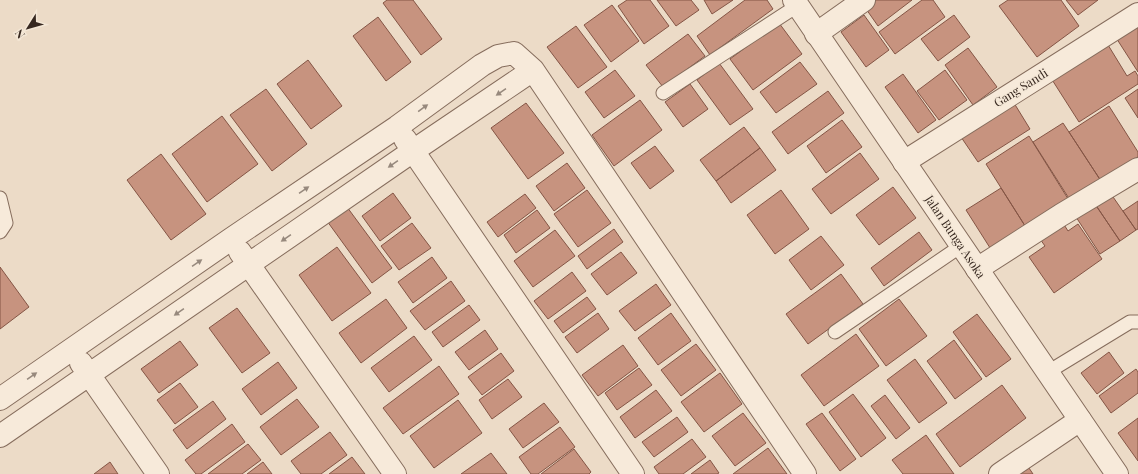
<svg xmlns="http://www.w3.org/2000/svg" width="1138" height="474" font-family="'Playfair Display',serif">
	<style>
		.building { fill: #c7937f; stroke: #845545 }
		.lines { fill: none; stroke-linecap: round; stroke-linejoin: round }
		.service-casing { stroke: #866d5d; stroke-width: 15 }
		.minor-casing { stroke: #866d5d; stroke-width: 24 }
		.tertiary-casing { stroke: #866d5d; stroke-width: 24 }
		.service { stroke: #f7eada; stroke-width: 13 }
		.minor { stroke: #f7eada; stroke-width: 22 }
		.tertiary { stroke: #f7eada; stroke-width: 22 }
		.oneway { fill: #97897d }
		.labels { text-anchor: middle; stroke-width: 3; stroke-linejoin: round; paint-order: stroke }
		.street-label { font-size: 12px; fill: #372820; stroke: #f4e7d6 }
	</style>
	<rect width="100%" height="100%" fill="#ecdbc7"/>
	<!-- building -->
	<path class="building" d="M387,0H413L442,39L421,55L383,3Z
		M627,0H650L669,26L644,44L618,6Z
		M657,0H691L699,10L676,26Z
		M704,0H733L712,14Z
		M745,0H767L773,9L710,55L697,36Z
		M872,0H912L878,26L864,6Z
		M922,0H933L945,17L895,54L879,32Z
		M1008,0H1061L1079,26L1037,57L999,6Z
		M1066,0H1098L1078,15Z
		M612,5L639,41L611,62L584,25Z
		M864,15L889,50L866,67L841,32Z
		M954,15L970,37L938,61L921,39Z
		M378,17L411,62L386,81L353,36Z
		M779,23L802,54L753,90L730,59Z
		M576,26L607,67L578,88L547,47Z
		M1138,26V72L1113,33Z
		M688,34L705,56L663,87L646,65Z
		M1105,40L1127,76L1135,71L1138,76V84L1079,122L1049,75Z
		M968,48L997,87L973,105L945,65Z
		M308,60L342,106L311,129L277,84Z
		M800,62L817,84L776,113L760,92Z
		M719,63L753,109L730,125L697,80Z
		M615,70L635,96L604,118L585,92Z
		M945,70L967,100L939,120L917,91Z
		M903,74L936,120L918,133L885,87Z
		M690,84L708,109L683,127L665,102Z
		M266,89L307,144L272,171L230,115Z
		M1138,89V118L1125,98Z
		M828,91L844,113L788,154L772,132Z
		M640,100L662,130L614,166L592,135Z
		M526,103L564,153L528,179L491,128Z
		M1014,103L1030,129L978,162L961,137Z
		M1109,106L1138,152V157L1101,181L1069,132Z
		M222,116L258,164L207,202L172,154Z
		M842,120L862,147L826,173L807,146Z
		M1063,123L1101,181L1070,200L1033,142Z
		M744,127L760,148L716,181L700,160Z
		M1029,136L1070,202L1027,229L986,164Z
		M655,146L674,171L650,189L631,163Z
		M760,148L776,170L731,203L716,181Z
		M860,153L879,179L831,214L812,189Z
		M161,154L206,214L171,240L127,180Z
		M567,163L585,188L554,211L536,186Z
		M893,187L916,218L879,245L856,215Z
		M1001,188L1027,229L992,251L966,210Z
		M587,190L611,223L578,247L554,214Z
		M781,190L809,229L775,254L747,215Z
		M393,193L411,218L380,241L362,216Z
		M525,194L536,208L498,237L487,222Z
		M1111,194L1136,230L1120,241L1095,204Z
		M1138,201V229L1136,230L1123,211Z
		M1095,204L1120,241L1100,254L1076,217Z
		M347,207L392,268L372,283L327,221Z
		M537,210L550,228L516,253L504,235Z
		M412,223L431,248L399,270L381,246Z
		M1063,223L1068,231L1078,224L1102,259L1054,293L1029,257L1045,246L1040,239Z
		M614,229L623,242L587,269L578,256Z
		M555,230L575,256L533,287L514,261Z
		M919,232L932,250L884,286L871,268Z
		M821,236L844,265L811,290L789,260Z
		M337,247L371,293L332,321L299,275Z
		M621,252L637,273L607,295L591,274Z
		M432,257L447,278L413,303L398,282Z
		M0,267L29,307L0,329Z
		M572,272L586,291L548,319L534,301Z
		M841,274L863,304L808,344L786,314Z
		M451,281L465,301L425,330L410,311Z
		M656,284L671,305L635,331L619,311Z
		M587,297L596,309L563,333L554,321Z
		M386,299L407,328L361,363L339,333Z
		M899,299L927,336L886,366L859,329Z
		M469,305L480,320L443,347L432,332Z
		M237,308L270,353L242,373L209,328Z
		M598,313L609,329L577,353L565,337Z
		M671,313L691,341L658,365L638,338Z
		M977,314L1011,359L986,377L953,332Z
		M485,330L498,349L469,370L455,352Z
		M856,334L879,366L824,406L801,375Z
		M414,336L432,360L389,392L371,368Z
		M954,340L982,379L955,399L927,361Z
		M180,341L198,365L159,393L141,369Z
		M696,344L716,370L681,396L661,370Z
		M623,345L638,366L598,396L582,375Z
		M1109,352L1124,373L1097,394L1081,373Z
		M501,353L514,371L482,395L468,377Z
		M915,359L947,403L919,423L887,380Z
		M278,362L297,388L261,415L242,389Z
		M439,366L459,394L403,434L383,408Z
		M639,368L652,385L617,410L605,393Z
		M1136,369L1138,372V393L1111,413L1099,396Z
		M720,373L742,404L704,432L681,402Z
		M508,379L522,397L492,419L479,400Z
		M180,383L198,407L175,424L157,400Z
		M1002,385L1026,418L960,467L936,434Z
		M656,390L672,411L635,438L620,417Z
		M853,394L886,438L861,457L829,412Z
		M885,395L910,428L896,439L871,406Z
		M297,399L319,427L281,455L260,427Z
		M458,400L482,433L434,468L410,436Z
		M213,401L226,419L187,449L173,430Z
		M544,403L559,422L523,448L509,429Z
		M743,413L766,443L735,466L712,436Z
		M822,413L856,459L840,471L806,424Z
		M677,417L688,432L654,457L642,442Z
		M1138,418V461L1118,433Z
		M232,424L245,442L201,474H196L185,460Z
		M560,427L575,447L538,474H531L519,457Z
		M330,432L347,455L321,474H301L291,461Z
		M926,435L954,474H903L892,460Z
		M692,439L706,457L683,474H659L654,467Z
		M248,444L261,460L242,474H208Z
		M768,448L787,474H733Z
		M574,449L591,472L589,474H541Z
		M491,453L507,474H461Z
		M352,457L365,474H329Z
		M710,460L719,473L717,474H691Z
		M110,462L118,474H94Z
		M263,462L272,474H247Z
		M1029,468L1033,474H1020Z"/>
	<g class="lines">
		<defs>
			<path id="service" d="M663,93L797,6
				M0,198L6,223L0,232
				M835,332L961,246
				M1048,372L1130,322H1138"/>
			<path id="minor" d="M816,34L864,0
				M405,139L633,474
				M904,162L1138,14
				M240,252L395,474
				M977,269L1061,215L1138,169
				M81,363L158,474
				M0,399L231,239L397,127L482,65L498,56L514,53L533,70L805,474
				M0,436L413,151L533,70
				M1000,474L1080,420"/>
			<path id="tertiary" d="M794,0L1117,474"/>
		</defs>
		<!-- service casing -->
		<use href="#service" class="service-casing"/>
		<!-- minor casing -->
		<use href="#minor" class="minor-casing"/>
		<!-- tertiary casing -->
		<use href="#tertiary" class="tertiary-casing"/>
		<!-- service -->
		<use href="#service" class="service"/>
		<!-- minor -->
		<use href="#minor" class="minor"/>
		<!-- tertiary -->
		<use href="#tertiary" class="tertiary"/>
	</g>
	<!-- one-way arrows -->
	<defs><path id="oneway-solid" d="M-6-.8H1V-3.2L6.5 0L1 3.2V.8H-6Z"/></defs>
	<g class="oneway">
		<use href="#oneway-solid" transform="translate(501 92) rotate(146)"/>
		<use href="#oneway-solid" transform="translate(423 108) rotate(-36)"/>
		<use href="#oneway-solid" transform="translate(393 164) rotate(145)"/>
		<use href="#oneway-solid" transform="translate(304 190) rotate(-34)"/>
		<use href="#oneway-solid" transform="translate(286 238) rotate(145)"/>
		<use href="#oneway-solid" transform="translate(197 263) rotate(-34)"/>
		<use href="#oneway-solid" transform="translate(179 312) rotate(145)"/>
		<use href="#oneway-solid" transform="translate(32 376) rotate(-35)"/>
	</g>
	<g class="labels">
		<!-- street labels -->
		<g class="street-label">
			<text transform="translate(1021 88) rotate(-32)" y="4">Gang Sandi</text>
			<text transform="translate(955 237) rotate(56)" y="4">Jalan Bunga Asoka</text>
		</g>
	</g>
	<!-- north arrow -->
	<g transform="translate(28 28) rotate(233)" stroke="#f4e7d6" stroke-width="3" paint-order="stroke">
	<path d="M0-3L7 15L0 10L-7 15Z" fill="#372820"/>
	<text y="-6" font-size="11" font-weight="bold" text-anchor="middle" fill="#372820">N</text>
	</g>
</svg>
